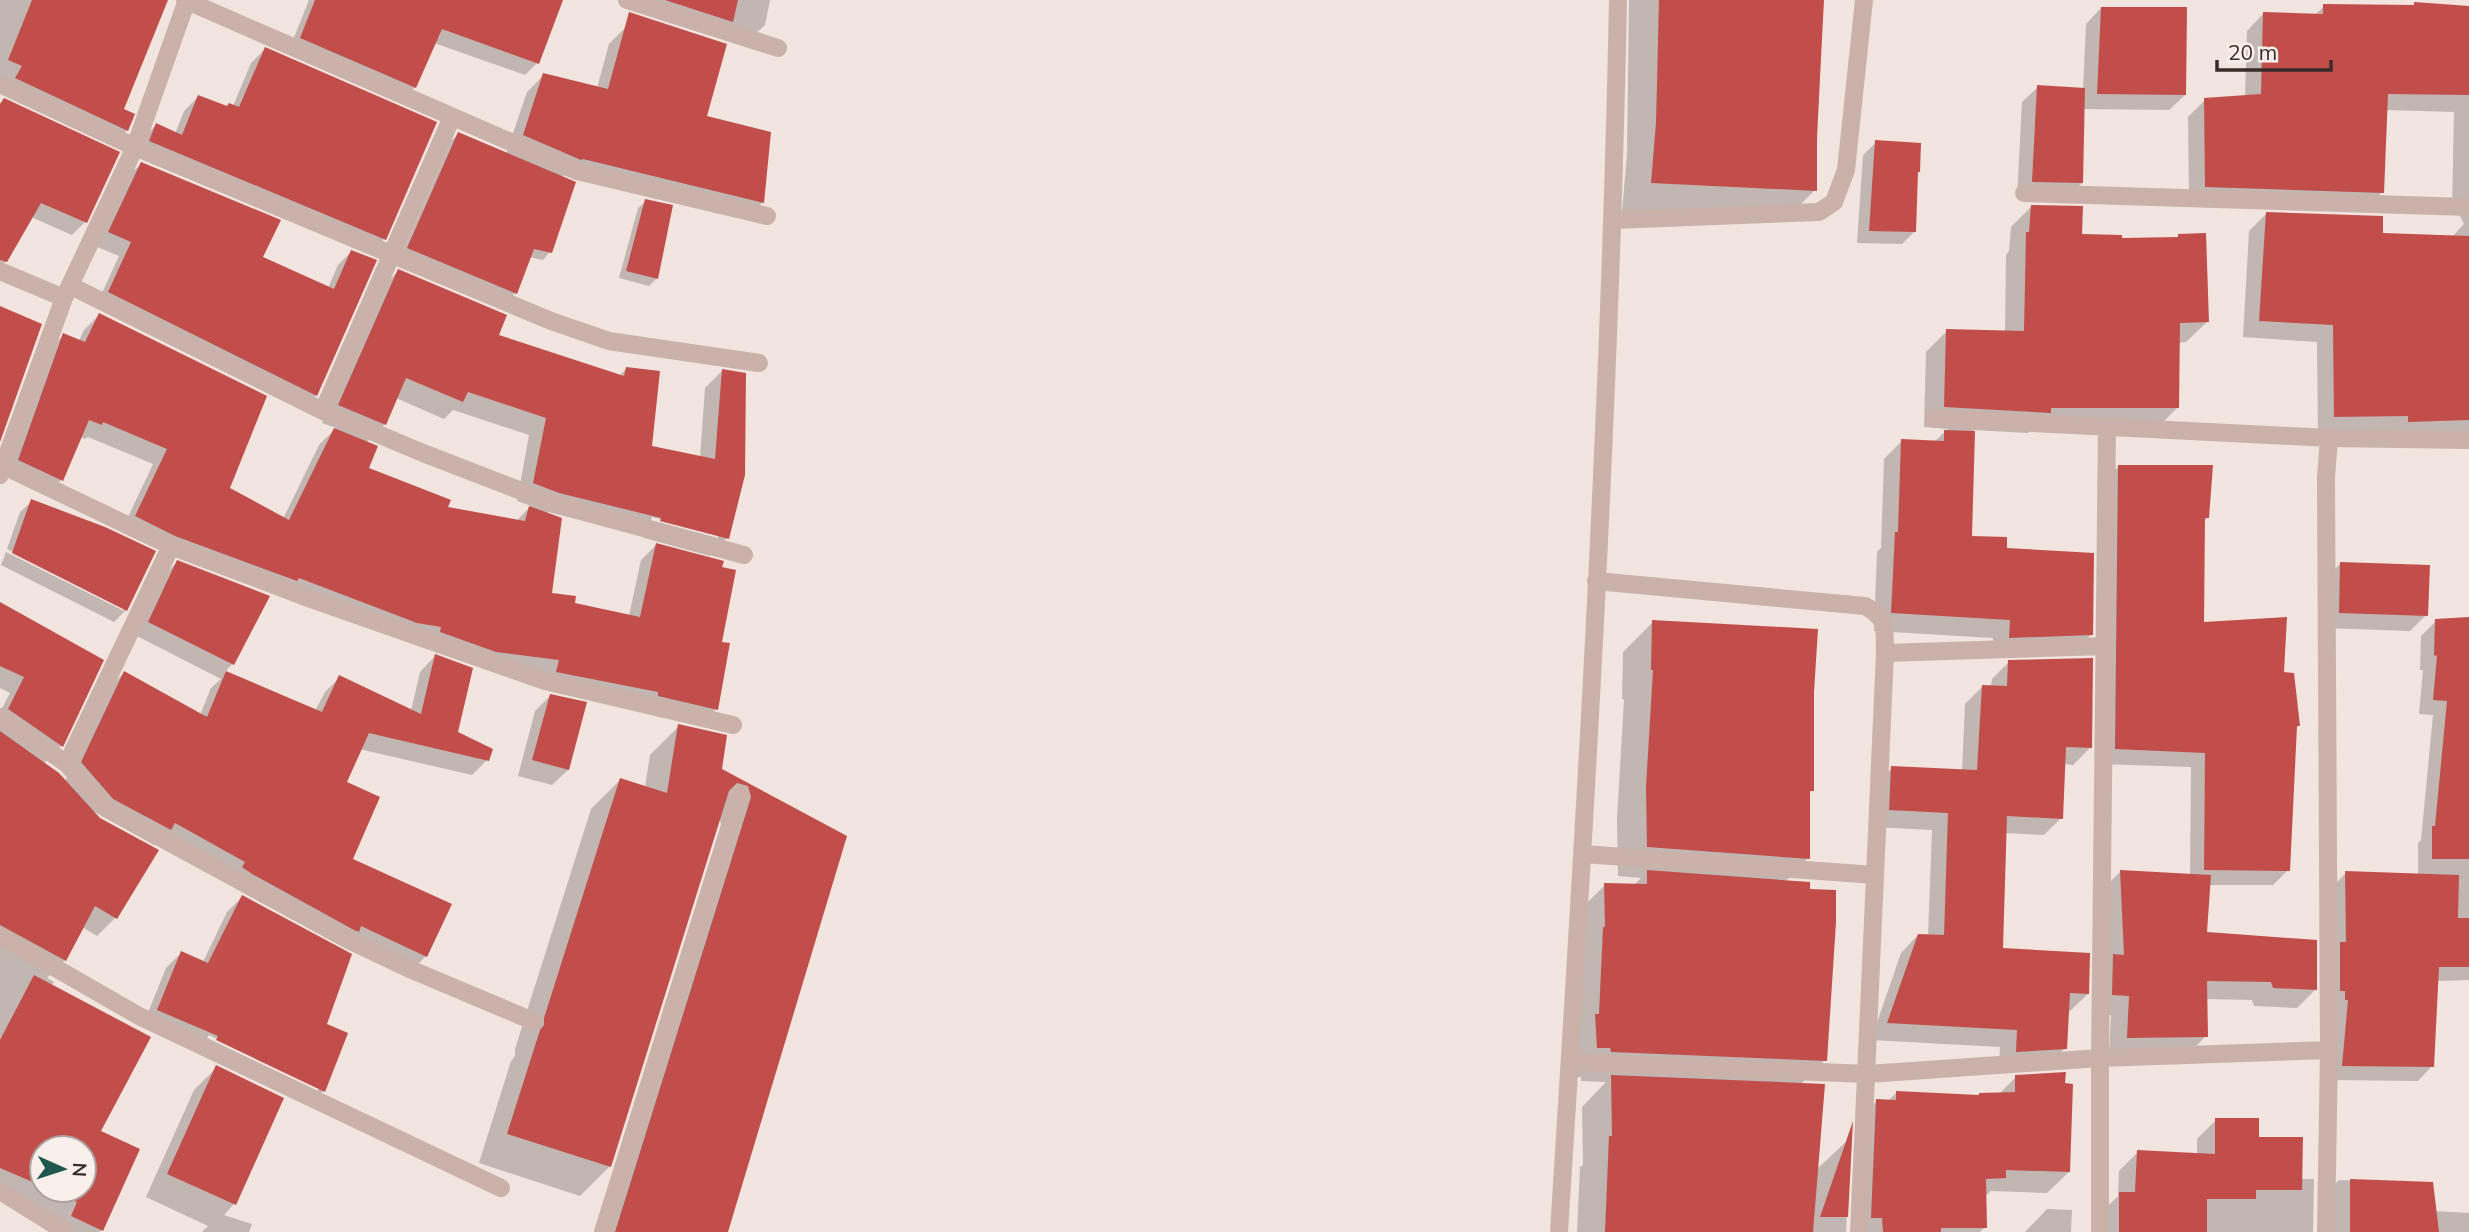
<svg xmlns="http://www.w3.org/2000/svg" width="2469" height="1232" font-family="Mulish,sans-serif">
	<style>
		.shadow { fill: #0003; fill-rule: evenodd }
		.building { fill: #c24e4c }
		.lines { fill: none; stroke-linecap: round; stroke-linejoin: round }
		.lane { stroke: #cab2aa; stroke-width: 18 }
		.street { stroke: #cab2aa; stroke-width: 18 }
	</style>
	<rect width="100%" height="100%" fill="#f2e4de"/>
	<!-- shadow -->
	<path class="shadow" d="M0,0H146L122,110L127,130L115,143L0,79Z
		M309,0H561L537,63L525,75L434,43L415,87L402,100L289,50Z
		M647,0H770L765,25L752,37Z
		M1629,0H1823L1815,190L1785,220L1622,212L1627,154Z
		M2415,3L2469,8V445L2318,433L2317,342L2243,337L2249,231L2266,214L2381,234L2452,237L2464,224L2459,214L2452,212L2454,112L2386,110L2382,192L2366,209L2189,203L2188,117L2205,100L2245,97L2247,31L2263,14L2314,16L2324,6L2412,7Z
		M2101,8L2185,95L2169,110L2083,109L2082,183L2066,198L2017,197L2022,102L2038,87L2083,89L2086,24Z
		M626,27L763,202L746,219L565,175L560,177L550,252L543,260L529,257L515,293L508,301L401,256L451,141L458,134L506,154L527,92L544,75L597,88L609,44Z
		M265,49L384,239L370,252L137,155L142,139L156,125L175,134L184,111L198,97L226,108L233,106L251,63Z
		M0,104L85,222L72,235L31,217L6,261L0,267Z
		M1876,142L1916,173L1914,232L1902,244L1857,243L1863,155Z
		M141,164L261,257L328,288L338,265L351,252L316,395L302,408L96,306L119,256L95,246L127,177Z
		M646,201L671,207L656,279L649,286L619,278L638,208Z
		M2032,206L2081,236L2120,240L2175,239L2179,236L2207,322L2186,342L2178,343V407L2157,428L2032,429L2028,433L1973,430L1970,537L2005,550L2092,634L2073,652L1992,655L1993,638L1874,631L1877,552L1881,548L1884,459L1902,441L1934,442L1948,429L1924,427L1926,352L1947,331L2005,332L2006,255L2009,251L2011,227Z
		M398,271L496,336L619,376L626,369L650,447L700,458L705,388L722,371L727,538L710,556L644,538V535L548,512L547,514L550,595L573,604L629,616L641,560L656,545L720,643L716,709L701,724L160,550L121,532L153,464L88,437L85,439L80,437L61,480L46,496L3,475L48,350L64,335L79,341L84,330L99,315L228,489L283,519L319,445L336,428L322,423L381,289ZM396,398L444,419L453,410L529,435L517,501L531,506L516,521L446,508L366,469V443L385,424ZM652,517L718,534V538L651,520Z
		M2119,466L2208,517L2204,521L2202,623L2282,674L2299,725L2295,728L2288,870L2273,885H2208L2205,933L2316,989L2297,1008L2254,1006L2252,1000L2205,999L2206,1036L2187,1055L2109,1056L2111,1015L2094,1014L2102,890L2120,872L2190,876L2191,767L2100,764L2104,481Z
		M32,501L104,528L154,552L126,610L114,622L1,565L6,552L124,611V608L7,549L20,512Z
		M177,562L232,664L225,672L315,711L325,692L340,677L411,711L420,672L435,656L456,733L487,760L472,775L359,749L344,783L351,860L426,956L411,971L347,942L342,947L339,945L237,889L160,839L154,845L93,811L99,819L157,850L115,918L97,936L82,927L65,960L47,978L54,982L51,986L98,1132L102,1230L99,1232H55L0,1193V712L10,693L0,688V604L102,661L61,746L43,764L65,781L109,688L124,673L200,715L211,688L221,679L135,635L164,576ZM42,1148H84V1190H42Z
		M2341,563L2426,615L2410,631L2324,628L2325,579Z
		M2469,619V980L2437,981L2432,1066L2418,1081L2329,1080L2331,888L2346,873L2418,875V843L2421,840L2433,715L2419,714L2423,670H2420L2421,636L2436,621Z
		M1653,622L1813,691L1812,790L1808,794V858L1785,882L1825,1060L1801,1084L1817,1169L1850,1138L1846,1232H1577L1580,1167L1583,1165L1582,1107L1606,1082L1581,1081V1077H1568L1575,915L1605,885L1633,886L1641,878L1618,876L1617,818L1624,700L1622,699L1623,652Z
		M2009,662L2090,748L2073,765L2064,764L2061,818L2044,835L2004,833L2001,950L2088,994L2070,1011H2067L2065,1048L2048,1065L1999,1069L2000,1047L1871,1040L1901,953L1918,935L1928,936L1932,830L1873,827L1875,785L1892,768L1962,771L1965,704L1983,686L1991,687L1992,679Z
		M550,696L568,770L552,785L518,776L535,711Z
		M679,726L720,770L844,836L726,1232H596L722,828L719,816L610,1166L580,1196L479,1163L511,1061L515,1056V1049L591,809L620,780L645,787L650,755Z
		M242,897L325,1025L323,1091L308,1106L143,1025L166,968L181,953L203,962L227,912ZM209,1035L318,1087V1091L207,1038Z
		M217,1067L234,1204L224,1215L252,1224L249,1232H202L208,1226L146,1197L194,1090Z
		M2016,1077L2069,1172L2047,1193L1991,1191L1984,1197L1985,1227L1980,1232H1861L1855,1123L1877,1101H1888L1897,1092L1977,1097L1999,1094Z
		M2216,1120L2257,1139L2301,1179H2314L2313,1232H2101V1213L2118,1196L2119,1171L2138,1152L2197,1155V1139Z
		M2339,1180L2432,1184L2435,1211L2469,1213V1232H2320V1199Z
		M2047,1209L2072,1210L2071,1232H2025Z"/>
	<!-- building -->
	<path class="building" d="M32,0H168L124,109L135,114L128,131L15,78L22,66L8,60Z
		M315,0H563L539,64L442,29L416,88L300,38Z
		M665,0H738L733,22Z
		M1659,0H1824L1817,135V191L1651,183L1656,123Z
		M2414,2L2469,6V95L2388,94L2384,193L2205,187L2204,98L2261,94L2263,12L2323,14V4L2414,5Z
		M2101,7H2187L2186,95L2097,94Z
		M629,12L727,44L707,116L771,132L764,203L583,159L581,160L523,135L543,73L608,89Z
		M265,47L437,122L386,240L149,141L156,123L182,135L198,95L227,106L229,103L239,107Z
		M2037,85L2085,88L2083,183L2032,182Z
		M4,98L120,152L87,223L41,203L7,262L0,260V104Z
		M458,132L576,182L552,253L534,249L517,294L407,248Z
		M1875,140L1921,143L1920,172H1918L1916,232L1869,231Z
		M141,162L281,220L263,257L334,289L351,250L377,260L317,396L108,292L131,242L108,232Z
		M645,199L673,205L658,279L626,271Z
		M2031,205L2083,206L2082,234L2122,235V238L2178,237V234L2206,233L2209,322L2180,323L2179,408H2051V413L1944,407L1946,329L2024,331L2026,232H2029Z
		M2266,212L2383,216V233L2469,236V420L2408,422V416L2334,417L2333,325L2259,321Z
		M398,269L507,315L499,335L624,376L626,367L660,371L652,446L715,459L722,369L746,373L745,475L729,539L660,521L661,518L559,493L533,483L546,418L468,392L463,402L406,378L386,425L338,405Z
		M0,306L42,324L0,442Z
		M99,313L267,396L230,488L289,520L334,428L378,446L369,468L451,500L448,507L525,521L529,506L562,518L552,593L576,596L575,603L640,617L656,543L724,561L722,567L736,570L722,642L730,643L718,710L658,696V692L556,672L559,660L496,652L440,632L441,627L417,623L299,578L297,581L175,536L135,516L167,449L103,422L102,425L89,420L63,481L18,460L63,333L85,342Z
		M1944,430L1975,431L1972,536L2007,537V548L2094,553L2093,635L2009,638L2010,620L1891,613L1895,532H1898L1901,439L1944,441Z
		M2118,465H2213L2209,518H2205L2204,622L2287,617L2284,672L2294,673L2300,726H2297L2290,871L2204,870L2205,753L2115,749Z
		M31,499L105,527L156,551L127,611L12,553Z
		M177,560L270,596L234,665L148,622Z
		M2340,562L2430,565L2428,616L2339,613Z
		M0,602L104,660L63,747L8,709L24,677L0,666Z
		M2469,617V859H2432V826H2435L2447,701L2433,700L2437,656L2434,655L2435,619Z
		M1652,620L1818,629L1814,692V791H1810V859L1647,847L1646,787L1653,670H1651Z
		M435,654L473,668L458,732L493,749L489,761L369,733L347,782L380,797L353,859L452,904L427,957L361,926L359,932L354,930L252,874L242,867L245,862L175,823L171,830L113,799L81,762L124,671L207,717L226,671L322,712L339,675L421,714Z
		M2093,658L2092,748L2066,747L2063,819L2007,816L2003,948L2090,953L2089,994L2070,993L2067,1049L2016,1052L2017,1030L1887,1023L1918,934L1944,935L1948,813L1889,810L1891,766L1977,770L1982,685L2007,686L2008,660Z
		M550,694L587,702L569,770L532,760Z
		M678,724L727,735L722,769L847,836L728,1232H615L751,797L748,786L737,783L729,791L611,1167L507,1134L540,1030L544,1025V1018L620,778L667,793Z
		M0,731L59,773L100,818L159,850L117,919L95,906L66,961L0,925Z
		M1647,870L1810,882V889L1836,890V922L1827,1061L1611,1052L1610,1048H1597L1595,1014H1599L1603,927H1605L1604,883L1647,884Z
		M2120,870L2211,875L2207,932L2317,940V990L2273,988L2271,982L2207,981L2208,1037L2127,1038L2129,996L2112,995L2113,954L2124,955Z
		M2345,871L2459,875L2458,918H2469V967H2439L2434,1067L2342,1066L2348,1000H2345V991H2340V942H2346Z
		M242,895L352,954L327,1024L348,1033L325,1092L216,1040L218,1036L157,1010L181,951L208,963Z
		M34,975L151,1037L101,1131L140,1149L103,1231L71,1216L77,1202L50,1190H84V1148H42V1186L0,1168V1040Z
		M216,1065L284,1098L236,1205L167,1174Z
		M2066,1072L2065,1083L2073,1084L2070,1172L2006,1170V1178L1986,1179L1987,1228H1941V1232H1883L1882,1218H1871L1876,1099L1896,1100V1091L1979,1095V1093L2015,1092V1075Z
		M1611,1075L1825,1084L1813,1232H1605L1609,1136H1612Z
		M2215,1118H2259V1137H2303L2302,1190H2256V1199H2207V1232H2119V1192H2135L2137,1150L2215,1154Z
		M1853,1121L1848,1217H1820Z
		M2350,1179L2433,1182L2439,1232H2350Z"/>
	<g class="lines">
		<!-- lane -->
		<path class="lane" d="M603,1232L740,794"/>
		<!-- street -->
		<path class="street" d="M185,0L577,171L767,216
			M627,0L778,48
			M0,84L135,147L551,321L609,341L759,363
			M2024,193L2469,207
			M1614,220L1819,212L1834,202L1846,170L1864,0
			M0,271L64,298
			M71,286L323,411L423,453L555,504L744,555
			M323,411L452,117
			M1934,418L2329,438L2469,440
			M0,464L171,546L311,599L545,681L733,725
			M0,475L64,298L135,147L187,0
			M1596,581L1865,606C1889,619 1884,629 1885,653L1859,1232
			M1885,653L2104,646
			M0,717L67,764L106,808L349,940L412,970L533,1021
			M67,764L171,546
			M1583,854L1875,875
			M0,936L139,1016L501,1188
			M1570,1062L1868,1074L2100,1058L2329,1050
			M0,1191L66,1232
			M1559,1232C1585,822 1610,411 1618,0
			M2100,1232V1058L2107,427
			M2326,1232L2329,1050L2326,477L2329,438"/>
	</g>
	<!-- north arrow -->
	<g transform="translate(63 1169) rotate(93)"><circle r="33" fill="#f9efeb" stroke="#aca19e" stroke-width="2"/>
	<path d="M0-5L12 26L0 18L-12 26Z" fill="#20584f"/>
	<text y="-10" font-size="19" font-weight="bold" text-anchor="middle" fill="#382b2a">N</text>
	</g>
	<!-- scale -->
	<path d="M2217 60v10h114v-10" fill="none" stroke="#382b2a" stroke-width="3.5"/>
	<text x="2228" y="60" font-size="21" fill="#382b2a" stroke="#f9efeb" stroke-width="5" paint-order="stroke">20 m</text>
</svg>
